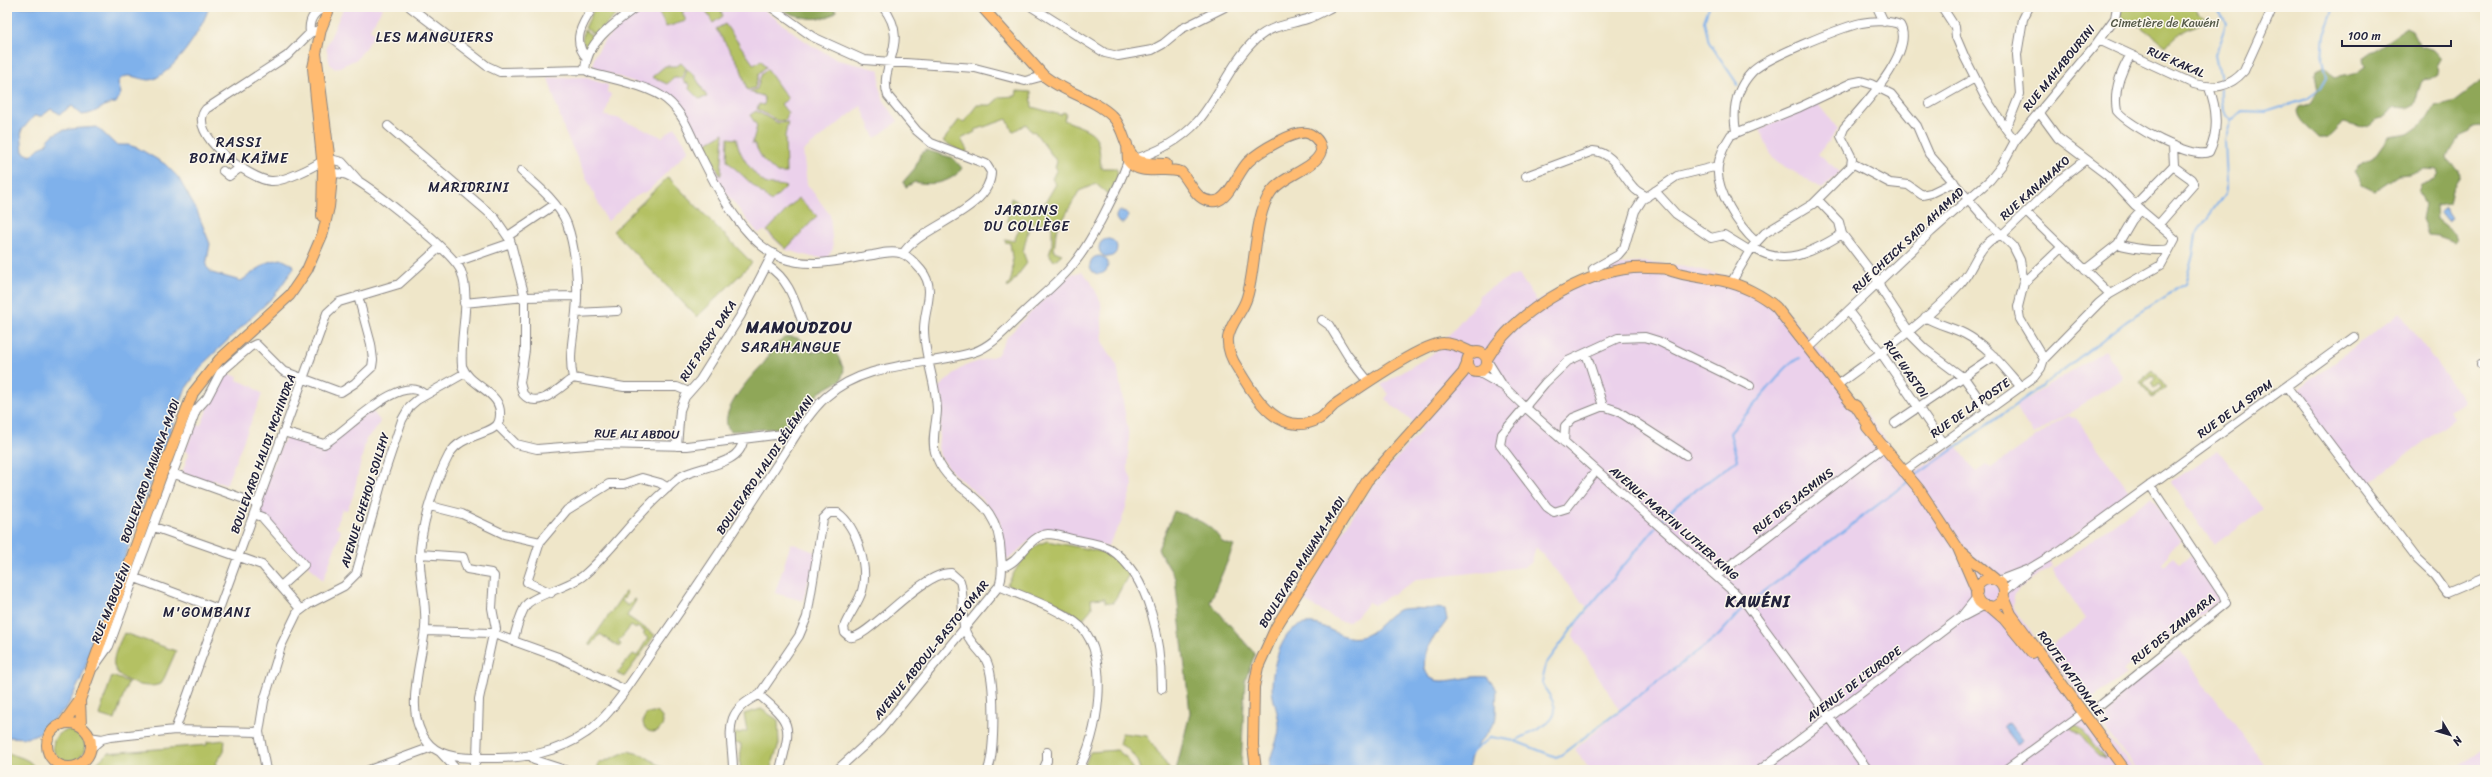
<svg xmlns="http://www.w3.org/2000/svg" width="2492" height="777" font-family="Sriracha,sans-serif">
	<style>
		.built { fill: #ebd1eb }
		.green { fill: #b4c163; stroke: #6b724f; fill-rule: evenodd }
		.forest { fill: #8fa759; stroke: #58644a }
		.water { fill: #7fb1eb; stroke: #506a93 }
		.lines { fill: none; stroke-linecap: round; stroke-linejoin: round }
		.stream { stroke: #7fb1eb; stroke-width: 2 }
		.minor-casing { stroke: #888482; stroke-width: 10 }
		.major-casing { stroke: #888482; stroke-width: 12 }
		.minor { stroke: #fff; stroke-width: 8 }
		.major { stroke: #ffbb71; stroke-width: 10 }
		.labels { text-anchor: middle; stroke-width: 3; stroke-linejoin: round; paint-order: stroke }
		.park-label { font-size: 12px; fill: #555a49; stroke: #fbf7ec }
		.street-label { font-size: 12px; fill: #22223b; stroke: #fbf7ec }
		.quarter-label { font-size: 14px; letter-spacing: 1px; fill: #22223b; stroke: #fbf7ec }
		.district-label { font-size: 16px; font-weight: bold; letter-spacing: 1px; fill: #22223b; stroke: #fbf7ec }
	</style>
	<rect width="100%" height="100%" fill="#fbf7ec"/>
	<filter id="ink" filterUnits="userSpaceOnUse"><feTurbulence type="fractalNoise" baseFrequency=".025" numOctaves="2"/><feDisplacementMap in="SourceGraphic" scale="8" xChannelSelector="R" yChannelSelector="G"/><feConvolveMatrix kernelMatrix="1 2 1 2 8 2 1 2 1" color-interpolation-filters="sRGB"/></filter>
	<filter id="wash" filterUnits="userSpaceOnUse"><feTurbulence type="fractalNoise" baseFrequency=".012" numOctaves="4" result="noise"/><feDisplacementMap in="SourceGraphic" scale="16" xChannelSelector="R" yChannelSelector="G"/><feGaussianBlur stdDeviation="0.9" result="paint"/><feColorMatrix in="noise" values="0 0 0 0 0 0 0 0 0 0 0 0 0 0 0 0 0 1.4 0 .05"/><feComposite in="paint" operator="in"/></filter>
	<g filter="url(#wash)">
		<rect width="100%" height="100%" fill="#efe6c9"/>
		<!-- built -->
		<path class="built" d="M344,7H383L370,29L375,34L357,59L335,69L330,64L326,47Z
			M650,7H760L809,44L838,60L880,70L879,87L884,101L898,121L875,138L861,106L803,151L807,184L830,215L833,249L827,258L812,257L786,250L765,231L758,233L720,186L687,116L678,104L661,91L595,69L593,62L595,56L604,41L627,19Z
			M584,77L608,85L607,92L611,94L605,116L617,118L662,137L675,127L689,150L649,190L631,199L607,222L565,132L548,78Z
			M1817,103L1838,129L1818,154L1840,172L1822,189L1773,159L1760,129Z
			M1645,262L1684,266L1739,279L1781,306L1815,345L1911,474L1956,445L1976,472L1986,465L1991,468L2068,415L2076,418L2131,494L2047,554L2052,567L2019,588L2014,597V608L2086,710L2135,770H1590L1575,749L1620,711L1573,636L1577,623L1589,610L1536,547L1531,563L1524,567L1418,579L1374,605L1368,602L1358,615L1349,622L1340,621L1304,601L1329,552L1360,505L1382,474L1422,430L1385,399L1389,394L1381,385L1441,349L1445,339L1478,301L1479,295L1509,277L1519,275L1537,301L1562,287L1618,265Z
			M1082,272L1090,280L1101,302L1103,344L1117,365L1129,437L1128,470L1133,484L1121,523L1107,547L1043,531L1036,534L1008,560L1004,554L999,518L975,492L953,473L940,456L938,447L943,400L938,388L962,367L997,355L1007,337L1051,292L1069,275Z
			M2400,313L2464,401L2448,411L2454,419L2365,486L2294,392Z
			M2105,350L2124,378L2034,435L2017,410L2016,406Z
			M223,372L238,377L237,380L252,386L262,394L226,485L213,480L211,483L182,473L189,453L185,451L195,427L198,425H201Z
			M371,409L380,421L377,428L366,439L353,496L347,510L342,509L336,527L341,531L323,581L285,538L256,513L280,446L286,438H291L326,447Z
			M2218,450L2263,509L2214,545L2170,482Z
			M2151,497L2182,541L2170,549L2169,555L2161,563L2163,566L2174,557L2180,563L2192,555L2222,599L2123,671L2126,674L2085,704L2045,649L2086,619L2052,569Z
			M791,543L817,553L813,578H809L803,601L775,593Z
			M2179,649L2202,680V684L2214,697L2269,770H2137L2101,724L2124,691Z
			M2485,748V770H2454Z"/>
		<!-- green -->
		<path class="green" d="M595,7L620,11L595,35L585,28Z
			M656,7H685L686,10L682,12L686,21L666,27Z
			M704,7H726L721,11L723,16L713,23Z
			M2123,7H2194L2208,21C2188,30 2182,27 2166,46L2141,27L2119,16Z
			M725,24L754,65L761,60L766,67L759,73L755,88L747,90L740,66L716,29Z
			M584,30L594,37L587,47L582,41Z
			M681,63L686,68L682,78H674L667,84L652,77L665,66H677Z
			M687,69L695,76L707,97L699,99L689,89L690,85L683,81Z
			M767,69L788,99L781,104L788,113L786,120L778,121L757,109L759,104L764,105L765,100L763,96L749,92L757,89L761,75Z
			M1017,91L1031,92L1032,107L1061,115L1063,112L1066,113L1064,120C1099,134 1098,131 1101,168H1116L1119,177L1109,195L1096,184L1079,191L1056,232L1054,251L1062,254L1054,261L1049,254L1052,245V224L1030,223L1023,252L1027,263L1008,288L1007,287C1016,274 1012,259 1010,243L1005,242V239L1014,241L1020,227L1007,221L1011,198L1039,213L1056,184L1052,179L1057,169L1055,167L1057,162L1034,131L1032,132L1026,124L1014,131L1012,130L1007,119L975,130V132L961,139L967,150L965,154L943,141L959,120L964,122L977,105H991L1000,97L1016,96Z
			M756,111L778,123L788,122L785,136L786,173H777L763,160L754,143L752,144L757,126L750,115Z
			M724,133L721,174L720,176L705,144Z
			M728,138L737,139C736,151 756,179 767,184C773,186 780,184 786,187L771,202L727,161Z
			M668,177L752,263L697,317L613,231Z
			M798,198L817,216L786,249L767,231Z
			M2153,370L2166,388L2152,398L2140,381ZM2152,375L2155,379L2151,383L2154,388L2159,384L2162,388L2153,395L2143,382Z
			M1047,541L1108,553L1129,574L1113,603L1105,602V598L1091,599L1092,608L1082,620L1070,611L1007,585C1018,566 1026,548 1047,541Z
			M625,592L627,593L622,601L628,606L634,599L636,600L627,616L655,635L624,677L617,673L633,654L637,656L648,638L643,634L645,632L637,627L636,629L631,626L618,642L621,644L619,647L600,634L591,646L589,644Z
			M124,633L176,651L162,683C149,691 118,682 114,666C112,656 120,642 124,633Z
			M112,676L128,682L115,720L99,715Z
			M761,709L778,720L779,744L770,770H762L761,768L740,770L741,744L734,743V734L747,731L744,714Z
			M643 722a10 10 0 1 1 20 0a10 10 0 1 1-20 0Z
			M2074,725L2082,729L2105,759L2098,756L2081,735L2069,727Z
			M53 746a16 16 0 1 1 32 0a16 16 0 1 1-32 0Z
			M1122,733L1147,736L1170,770H1140C1138,760 1130,748 1119,744Z
			M225,740L224,751L216,763V766L210,770H90L107,753L207,745V742Z
			M1117,750L1127,758L1134,770H1083L1090,752Z
			M628,751L643,755L667,770H598V764Z
			M7,752C18,758 30,757 36,770H7Z"/>
		<!-- forest -->
		<path class="forest" d="M778,7H830L837,11C823,25 793,17 778,7Z
			M2406,28L2412,31L2420,46L2433,50L2441,59L2437,66L2438,74L2430,79L2422,80L2414,105L2406,109L2394,108L2383,117L2378,118C2365,133 2361,127 2344,123C2335,128 2332,140 2319,138C2312,130 2298,122 2297,111L2299,107L2310,104L2318,92L2315,74L2316,70L2324,66L2334,78L2358,73L2365,67L2363,60L2365,57Z
			M2485,78V131L2480,126L2473,127L2470,132L2461,136C2457,141 2448,154 2448,159L2459,171L2460,177L2452,189L2449,204L2436,206L2437,220L2455,234L2457,240L2454,242L2437,236L2428,235L2422,219L2425,204L2418,193L2421,184L2434,179L2438,173L2437,170L2424,169L2410,174L2398,175L2374,191L2362,185L2354,171L2363,162L2377,154L2389,137L2408,134L2418,127L2427,119L2435,106L2455,101Z
			M926,150L953,158L962,168C952,183 931,186 915,182L906,187L903,182L915,168L920,155Z
			M794,337L801,339L812,352L832,350L838,356L844,370L841,380L820,392L792,423L783,428L731,431C713,417 753,374 763,364C770,356 773,345 782,339C785,337 790,337 794,337Z
			M1174,511C1194,518 1211,523 1222,542L1234,546L1210,602L1255,654L1245,681L1241,770H1176L1190,713L1175,578L1158,549Z"/>
		<!-- water -->
		<path class="water" d="M7,7H209C202,30 176,69 154,79C143,84 125,67 118,83L121,93L116,103C103,103 98,114 82,115L72,106L60,114L51,109L42,116H34L21,131L23,152L31,156L39,148L46,145C52,126 80,129 97,127L116,145H128L138,148L165,164L178,177L197,211L210,244L206,266L212,273L241,281L268,262L281,259L293,265L294,268L274,296L206,361L186,388L81,679L67,707L39,733L27,738L7,737Z
			M2445,208L2452,219L2448,222L2440,212Z
			M1116 217a6 6 0 1 1 12 0a6 6 0 1 1-12 0Z
			M1099 248a9 9 0 1 1 18 0a9 9 0 1 1-18 0Z
			M1090 265a9 9 0 1 1 18 0a9 9 0 1 1-18 0Z
			M1435,608L1445,609L1447,620C1443,627 1437,633 1432,640C1423,653 1418,680 1441,681C1456,681 1471,675 1487,677L1497,690C1496,698 1497,715 1495,721C1488,738 1466,749 1470,770H1270C1268,755 1278,744 1279,729C1280,715 1272,701 1272,687C1272,668 1281,627 1305,624C1325,621 1339,641 1360,637C1377,633 1382,619 1396,611C1406,606 1424,610 1435,608Z
			M2009,723L2022,740L2016,744L2003,727Z"/>
		<g class="lines">
			<!-- stream -->
			<path class="stream" d="M1709,7L1704,21L1709,42L1738,85
				M2215,7L2226,24L2215,55L2221,84
				M2221,88C2220,103 2221,110 2231,121
				M1914,477L2042,386L2127,321L2185,284L2193,255L2196,234L2225,193L2227,184L2225,140L2231,121L2242,111L2266,112L2307,99L2319,90L2326,78L2322,58L2324,35L2334,7
				M1659,523L1677,504L1737,460L1730,433L1784,370L1793,361L1800,358
				M1749,603L1909,481
				M1515,741C1527,733 1561,724 1554,705C1552,697 1545,690 1542,683L1546,664L1579,619L1656,527
				M1471,753L1491,737L1515,741L1556,757L1561,755L1719,635L1745,606"/>
		</g>
	</g>
	<g filter="url(#ink)">
		<g class="lines">
			<defs>
				<path id="minor" d="M410,7L487,66L500,72L585,70L591,73C612,79 651,86 667,100C681,111 689,130 696,146C714,182 741,242 782,258C812,269 843,259 873,255C882,253 891,251 900,253C908,255 916,264 921,270C937,289 924,308 924,329C924,356 936,382 937,409C937,423 931,438 935,452C947,497 999,489 1001,555C1002,565 1003,576 999,586L880,731L837,770
					M771,7L813,37L864,60L975,68L1025,81L1044,76
					M883,7C912,44 877,65 888,96L917,131L931,143L986,164L991,172C991,211 917,227 903,254
					M1032,7L1105,53L1118,56L1152,50L1163,44L1181,29L1225,7
					M1877,7L1884,22
					M1942,7L1955,27L1956,37L1965,58L1985,97L2006,129
					M321,29L310,33L287,56L206,109C185,133 250,180 271,181C283,182 312,168 322,161
					M310,33C308,19 315,10 328,7
					M2099,40L2194,84C2214,89 2229,88 2244,71L2273,7
					M2130,56C2120,73 2113,91 2117,111C2129,126 2192,160 2209,152C2219,132 2217,108 2209,88
					M587,58C571,41 582,24 593,7
					M585,70C586,42 616,22 636,7
					M1929,104L1975,78
					M388,126L495,218L510,240L525,297V350L520,383L523,394C538,411 560,387 573,378
					M2015,141L2006,129L2020,94L2017,55L2023,19L2029,7
					M330,159L342,162L358,180
					M1852,163L1890,183L1908,185L1922,195L1931,193L1954,182
					M223,171L229,176L241,167
					M521,171C537,185 559,203 567,224C576,250 579,285 576,312C574,334 568,356 573,378
					M331,173C336,173 342,173 347,175C367,183 453,252 461,271C472,300 459,335 462,366C470,388 507,392 499,421C496,435 460,433 449,455C434,483 418,533 420,564C421,586 427,607 425,628C422,664 401,715 430,745C445,760 472,758 491,758C524,759 559,752 586,733C610,717 636,675 653,650C695,590 736,528 776,466C791,444 806,415 826,397C867,360 926,367 974,352C992,346 1006,329 1019,317C1038,298 1059,283 1075,262C1092,241 1119,187 1128,161C1154,154 1179,142 1198,121C1220,95 1231,62 1256,39C1272,25 1288,25 1307,19C1315,16 1324,11 1332,7
					M1526,176L1593,151C1614,152 1621,175 1634,188C1637,192 1643,194 1647,197
					M1655,191L1676,214L1711,238L1724,235L1750,251
					M1818,200L1839,222L1842,234L1879,282L1881,289L1912,336L1925,349L1965,379L1987,410
					M2135,205L2174,165L2173,146
					M2026,212L2110,294
					M2159,224L2194,184L2191,179L2173,166
					M508,236L554,205
					M1756,242C1739,227 1715,190 1718,166C1720,155 1725,144 1731,135L1800,107L1851,83L1861,81L1871,84L1891,94L1917,126L1929,154L1988,222L2013,246L2020,260L2024,283L2018,307L2020,319L2044,359
					M2118,244C2130,248 2156,252 2169,249
					M1752,247C1783,268 1813,252 1842,234
					M456,262L511,243
					M768,266C790,280 795,303 804,326
					M2085,270L2118,244L2132,220L2141,210
					M1596,278L1593,269L1618,255L1624,248L1635,211L1642,200L1677,176L1718,166
					M1731,283L1752,247L1765,233L1813,204L1851,166L1852,158L1841,136L1844,128C1860,109 1916,52 1900,25C1891,20 1871,21 1861,23C1840,28 1765,58 1752,72C1736,89 1732,109 1736,131
					M2024,283L2062,247
					M464,303L525,297L576,296
					M1849,312L1881,353L1942,442
					M576,313L617,311
					M1925,317C1938,325 1952,327 1965,334C1988,346 2004,368 2021,387
					M1322,320L1329,325L1348,356L1369,382
					M1809,348L1931,232L1990,180L2002,165L2015,141L2096,44L2115,18L2117,7
					M1586,353L1603,406
					M1488,362L1503,386L1525,407L1745,602L1868,770
					M2481,364H2485
					M1478,372L1501,385
					M573,378L624,387H677L689,392
					M1837,385C1879,354 1925,323 1960,284C1976,267 1977,242 2002,235L2057,182L2085,160
					M2287,387L2417,559L2434,575L2447,593L2485,577
					M1895,423L1994,356
					M498,426L516,444L537,449L600,444L687,446L783,434L801,429
					M283,432L324,444C344,434 401,370 425,395
					M1564,442L1565,426L1573,418L1603,406L1618,411L1686,455
					M677,446L680,410L685,397L700,380L741,315L773,253
					M1596,471L1567,508L1554,512L1547,507L1500,445L1502,434L1545,383L1568,361L1618,338L1645,337L1658,341L1750,386
					M1903,472L2034,377L2041,368L2044,359L2099,303L2110,294L2161,265L2175,239L2135,205L2107,175L2058,138L2039,112
					M172,473L258,504
					M430,506L462,514L504,534L540,542
					M254,514L262,517L304,565L281,586
					M154,527L262,565L301,610
					M420,554L463,557L467,569L491,573L494,576L492,608L496,629L492,639L479,699L477,758
					M1002,567C1021,563 1027,536 1048,534C1057,534 1069,539 1077,540C1087,542 1102,544 1110,549C1151,576 1162,644 1162,689
					M1716,576L1885,446
					M135,578L218,609
					M1998,581L2029,569L2061,550L2354,337
					M999,586C1024,597 1061,609 1081,627C1111,657 1098,738 1078,770
					M2004,592L2026,573
					M551,593L527,582L540,542L567,510L609,484H624L642,478L660,483L668,488
					M1964,616L1985,605
					M425,631L491,633L558,657L625,690
					M513,641C517,629 519,614 527,604C537,594 570,587 584,575C613,550 634,517 663,492C669,487 675,480 682,476C700,466 741,465 743,440
					M94,667L109,646L196,410L207,398L220,373L250,347L256,344L283,371L337,391L341,392L355,383L372,367L373,360L371,344L358,296
					M759,695L799,636L807,617L823,519L829,513H838C857,527 869,568 862,591C858,604 849,614 844,627L845,633L850,637C867,641 920,572 951,573L960,581C965,596 960,614 965,630C968,641 980,650 986,660C996,678 995,750 988,770
					M759,695C795,725 790,727 780,770
					M2101,704L2226,603L2223,595L2150,485
					M175,730L327,313L339,302L399,284L440,247
					M259,732L264,701L281,646L297,613L309,604L344,586L356,574L384,474L402,420L410,406L417,400L465,373
					M259,732L266,770
					M89,737L102,739
					M90,749L102,739L110,737L175,730L259,732
					M441,753L457,770
					M532,756L534,760L565,770
					M369,770L432,747
					M472,770L477,758
					M733,770C733,736 719,713 759,695
					M1043,770L1047,761V752
					M1760,770L1961,617L1977,597
					M2005,770L2079,716"/>
				<path id="major" d="M982,7L1044,76C1065,93 1094,98 1113,117C1125,129 1124,150 1136,159C1144,165 1157,163 1166,164
					M1127,144L1128,161C1140,177 1164,166 1181,172C1192,184 1197,204 1216,201C1229,199 1238,172 1248,162C1258,152 1298,127 1310,134C1317,138 1321,143 1321,151C1317,168 1282,176 1271,192C1254,215 1256,268 1247,297C1243,312 1230,323 1228,338C1227,349 1232,360 1238,369C1255,397 1279,439 1319,419C1325,416 1329,409 1334,405C1355,391 1423,342 1444,343C1455,343 1464,349 1473,353
					M322,216L323,169L313,68L321,29L330,7
					M1666,269C1685,277 1704,277 1724,281C1742,285 1762,295 1776,307L1851,403L1856,406L1872,431
					M1467 362a10 10 0 1 1 20 0a10 10 0 1 1-20 0Z
					M1487,359C1513,313 1581,273 1633,268C1647,267 1660,269 1673,269
					M1867,427L1919,489L1958,548L1977,592
					M1962,552L1995,579
					M1976 593a14 14 0 1 1 28 0a14 14 0 1 1-28 0Z
					M2004,597L2011,614L2125,770
					M1989,606L2004,619L2032,653
					M80,700L81,726
					M47 745a22 22 0 1 1 44 0a22 22 0 1 1-44 0Z
					M63,724L80,700L165,465L193,393L219,360L290,295L307,270L323,233L329,207L332,178L316,53
					M1256,770L1253,745L1254,687L1258,667L1276,627L1367,481L1442,397L1463,373L1467,364"/>
			</defs>
			<!-- minor casing -->
			<use href="#minor" class="minor-casing"/>
			<!-- major casing -->
			<use href="#major" class="major-casing"/>
			<!-- minor -->
			<use href="#minor" class="minor"/>
			<!-- major -->
			<use href="#major" class="major"/>
		</g>
	</g>
	<g class="labels">
		<!-- park labels -->
		<g class="park-label">
			<text x="2165" y="27">Cimetière de Kawéni</text>
		</g>
		<!-- street labels -->
		<g class="street-label">
			<text transform="translate(2176 62) rotate(23)" y="4">RUE KAKAL</text>
			<text transform="translate(2059 68) rotate(-51)" y="4">RUE MAHABOURINI</text>
			<text transform="translate(2035 188) rotate(-42)" y="4">RUE KANAMAKO</text>
			<text transform="translate(1908 240) rotate(-43)" y="4">RUE CHEICK SAID AHAMAD</text>
			<text transform="translate(708 341) rotate(-57)" y="4">RUE PASKY DAKA</text>
			<text transform="translate(1906 369) rotate(55)" y="4">RUE WASTOI</text>
			<text transform="translate(1970 408) rotate(-35)" y="4">RUE DE LA POSTE</text>
			<text transform="translate(2235 409) rotate(-36)" y="4">RUE DE LA SPPM</text>
			<text transform="translate(637 434) rotate(1)" y="4">RUE ALI ABDOU</text>
			<text transform="translate(263 454) rotate(-70)" y="4">BOULEVARD HALIDI MCHINDRA</text>
			<text transform="translate(765 465) rotate(-56)" y="4">BOULEVARD HALIDI SÉLÉMANI</text>
			<text transform="translate(150 471) rotate(-70)" y="4">BOULEVARD MAWANA-MADI</text>
			<text transform="translate(365 500) rotate(-73)" y="4">AVENUE CHEHOU SOILIHY</text>
			<text transform="translate(1793 501) rotate(-38)" y="4">RUE DES JASMINS</text>
			<text transform="translate(1674 523) rotate(41)" y="4">AVENUE MARTIN LUTHER KING</text>
			<text transform="translate(1302 562) rotate(-58)" y="4">BOULEVARD MAWANA-MADI</text>
			<text transform="translate(111 603) rotate(-68)" y="4">RUE MABOUÉNI</text>
			<text transform="translate(2173 629) rotate(-39)" y="4">RUE DES ZAMBARA</text>
			<text transform="translate(931 650) rotate(-51)" y="4">AVENUE ABDOUL-BASTOI OMAR</text>
			<text transform="translate(2073 677) rotate(54)" y="4">ROUTE NATIONALE 1</text>
			<text transform="translate(1854 684) rotate(-37)" y="4">AVENUE DE L’EUROPE</text>
		</g>
		<!-- quarter labels -->
		<g class="quarter-label">
			<text x="435" y="42">LES MANGUIERS</text>
			<text x="239" y="147">RASSI<tspan x="239" dy="16">BOINA KAÏME</tspan></text>
			<text x="469" y="192">MARIDRINI</text>
			<text x="1027" y="215">JARDINS<tspan x="1027" dy="16">DU COLLÈGE</tspan></text>
			<text x="791" y="352">SARAHANGUE</text>
			<text x="207" y="617">M'GOMBANI</text>
		</g>
		<!-- district labels -->
		<g class="district-label">
			<text x="799" y="333">MAMOUDZOU</text>
			<text x="1758" y="607">KAWÉNI</text>
		</g>
	</g>
	<!-- margin -->
	<rect width="2492" height="777" fill="none" stroke="#fbf7ec" stroke-width="24"/>
	<!-- north arrow -->
	<g transform="translate(2450 735) rotate(128)" stroke="#fbf7ec" stroke-width="3" paint-order="stroke">
	<path d="M0-3L7 15L0 10L-7 15Z" fill="#22223b"/>
	<text y="-6" font-size="11" font-weight="bold" text-anchor="middle" fill="#22223b">N</text>
	</g>
	<!-- scale -->
	<path d="M2342 40v6h109v-6" fill="none" stroke="#22223b" stroke-width="2"/>
	<text x="2348" y="40" font-size="12" fill="#22223b" stroke="#fbf7ec" stroke-width="3" paint-order="stroke">100 m</text>
</svg>
